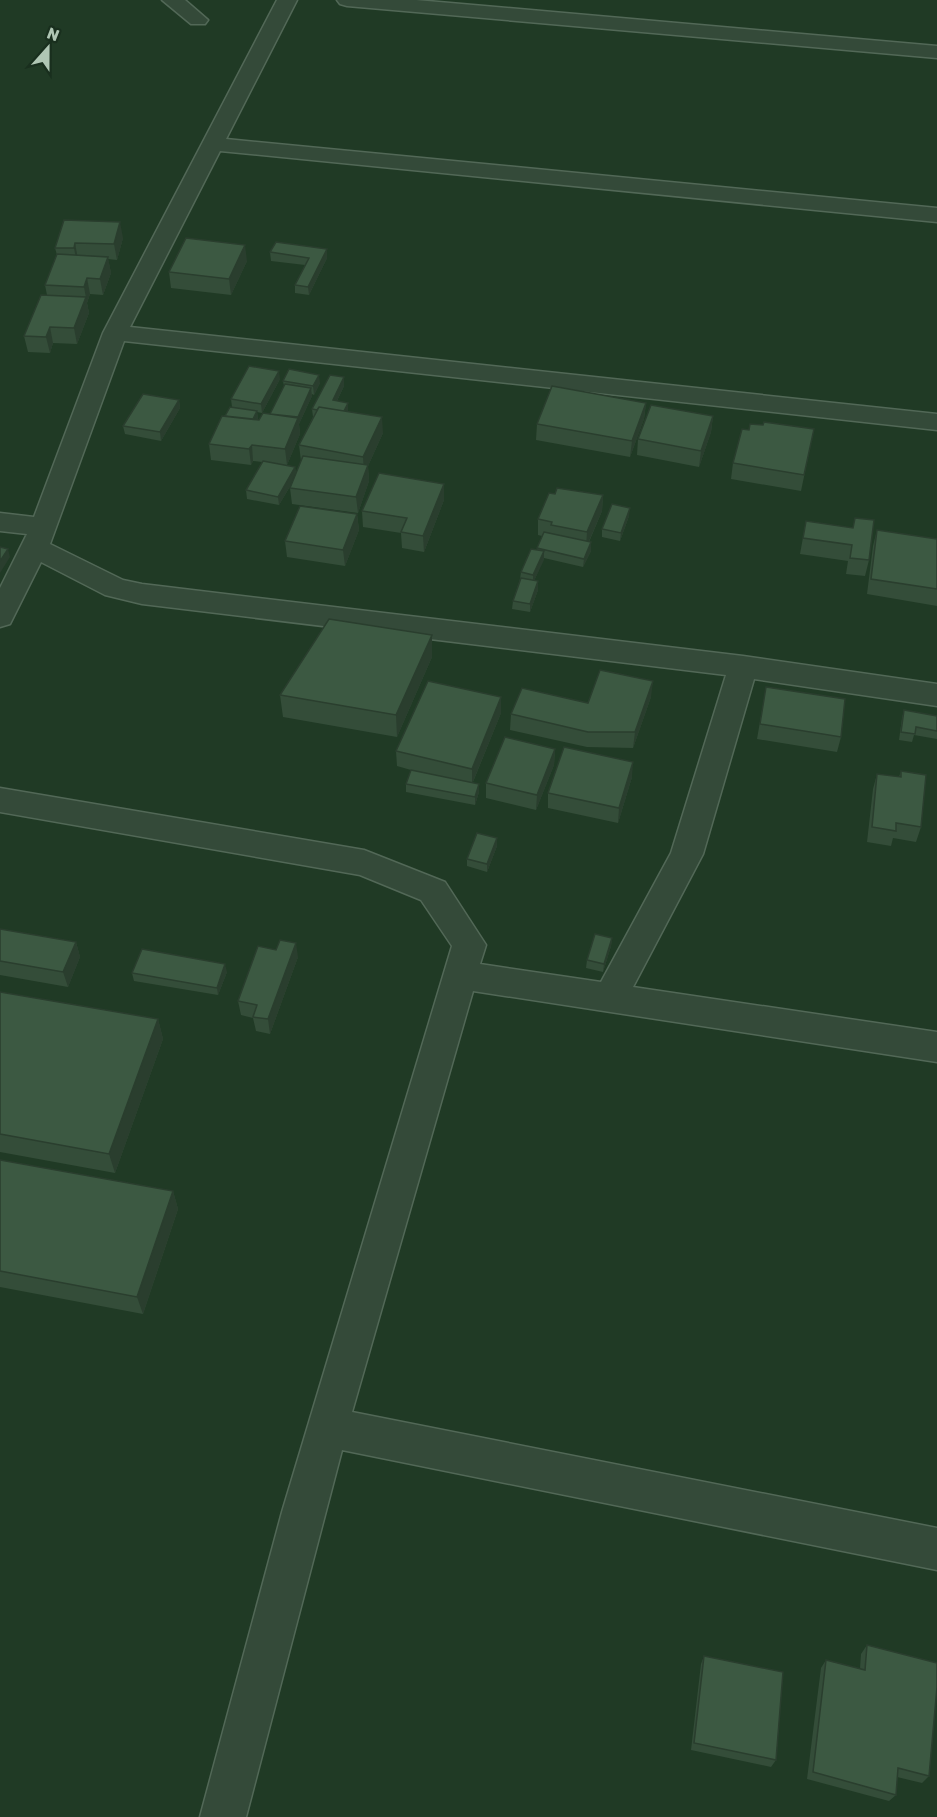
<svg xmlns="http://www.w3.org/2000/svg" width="937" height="1817" font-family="Rubik,sans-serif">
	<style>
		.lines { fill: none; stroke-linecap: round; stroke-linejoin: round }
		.minor-casing { stroke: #526857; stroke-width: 3 }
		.minor { fill: #344a39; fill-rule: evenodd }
		.wall { fill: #344d39 }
		.shaded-wall { fill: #2a3e2e }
		.building { fill: #3c5942; stroke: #2a3e2e; stroke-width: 1.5 }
	</style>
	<rect width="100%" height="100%" fill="#203a25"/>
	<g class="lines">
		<defs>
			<path id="minor" d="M162,0H185L208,20L205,24H191Z
				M277,0H297L226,139L937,208V222L220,151L130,327L937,414V430L124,341L50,544L123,580L142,584L743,656L937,684V706L754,679L703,854L633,987L937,1032V1062L473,991L352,1412L937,1528V1570L342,1450L246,1817H200L282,1512L452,946L421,900L360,875L0,812V788L364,850L445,882L486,945L480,964L601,982L671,853L726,675L142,604L105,595L41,562L10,624L0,627V588L27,534L0,531V513L34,517L103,333Z
				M337,0H416L937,46V58L347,6L340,4Z"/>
		</defs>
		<!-- minor casing -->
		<use href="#minor" class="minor-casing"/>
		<!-- minor -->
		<use href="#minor" class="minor"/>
	</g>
	<!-- wall -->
	<path class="wall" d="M64,220L123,238L117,260L108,259L111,273L103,295L90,294L87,303L89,313L77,344L53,343L50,353L28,352L24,336L47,295L45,285L57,255L55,248Z
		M270,252L327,258L309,295L295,293V285L305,265L271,261Z
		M247,261L231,295L171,288L169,272Z
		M344,377V386L337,401L348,412L383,433L368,466L369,481L358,513L292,504L290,488L295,478L279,505L247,499L246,490L262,462L253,461L251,465L211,460L209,444L225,416L232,407L231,399L280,379L262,413L257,412L258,420H259L270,414L284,386L283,381L320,383L314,395L312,394V396L299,424L300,434L287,465L295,467L296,475L301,461L299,445L313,417L312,409Z
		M179,400L180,408L161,441L125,434L123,426Z
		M646,403L644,419L630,457L536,440L537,424Z
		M713,416L711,432L699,467L637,455L638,439Z
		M763,425L814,429L801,491L731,479L733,463L749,430Z
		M444,484V500L424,552L402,548L401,533L363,527L362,511Z
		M555,494L603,495L602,511L589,542H591V551L583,567L544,558L534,581L538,590L530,612L512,609L513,601L520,579L521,572L537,550L542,536L538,535V519Z
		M357,514L359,530L345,566L287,557L285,541Z
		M629,516L620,541L602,537V529Z
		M855,518L869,560L865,576L846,574L848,561L800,554L806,521L853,528Z
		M877,530L937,539V606L867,594L873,546Z
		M432,635V657L397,737L283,717L280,695Z
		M766,687L841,737L837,752L757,739Z
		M501,697V713L473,782L479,792L475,805L406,792V784L411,770L397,766L396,751Z
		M651,697L633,748L587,747L510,730L511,714L588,703Z
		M904,710L937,716V739L914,735L912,742L899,740L902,718Z
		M555,749L554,765L536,810L486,798V783Z
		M901,771L921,827L916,842L893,838L891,846L867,842L873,789L877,774L899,777Z
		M632,777L618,823L548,808V793Z
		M497,838V846L487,872L467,866V859Z
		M0,929L76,942L80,957L68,987L0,975Z
		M612,938L611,946L603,972L586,968L587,960Z
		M298,957L270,1034L256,1031L253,1018L241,1015L238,1001Z
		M227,972L218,995L134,981L132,973Z
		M0,992L158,1019L163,1039L115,1173L0,1152Z
		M0,1160L173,1191L178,1209L143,1314L0,1287Z
		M867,1645L929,1776L922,1783L897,1777L896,1795L889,1801L807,1779L821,1668L826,1660L860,1669L861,1654Z
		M704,1656L776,1760L771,1767L691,1750L701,1664Z"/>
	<!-- shaded-wall -->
	<path class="shaded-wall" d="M120,222L123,238L117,260L114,244Z
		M75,243L78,259L77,264L74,248Z
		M245,245L247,261L231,295L229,279Z
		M327,249V258L309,295L308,287Z
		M108,257L111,273L103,295L100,279Z
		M87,278L90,294L87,303L89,313L77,344L74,328L86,298L84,287Z
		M50,327L53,343L50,353L46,337Z
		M279,371L280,379L262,413L261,404Z
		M319,375L320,383L314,395L313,386Z
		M344,377V386L333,409V400Z
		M311,388L312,396L299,424L300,434L287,465L285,449L296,422Z
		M179,400L180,408L161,441L160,432Z
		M348,403V411L342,414Z
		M646,403L644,419L630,457L632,441Z
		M257,411L258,420L252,430L251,422Z
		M713,416L711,432L699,467L701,451Z
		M382,417L383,433L368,466L369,481L358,513L356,497L364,473L363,457Z
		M252,445L253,461L251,465L249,449Z
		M295,467L296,476L279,505L278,497Z
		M444,484V500L424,552L423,536Z
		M603,495L602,511L586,548L587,532Z
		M630,508L629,516L620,541L621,533Z
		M357,514L359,530L345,566L343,550Z
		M591,542V551L583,567L584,559Z
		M8,549L10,557L0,573V561Z
		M544,551V560L533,583V575Z
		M538,581V590L530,612V604Z
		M432,635V657L397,737L396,715Z
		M653,681L651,697L633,748L635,732Z
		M501,697V713L472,784V769Z
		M555,749L554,765L536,810L537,795Z
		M633,762L632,777L618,823L619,808Z
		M479,784V792L475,805V797Z
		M497,838V846L487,872V864Z
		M612,938L611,946L603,972L604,964Z
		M76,942L80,957L68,987L63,972Z
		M296,943L298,957L270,1034L268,1019Z
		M225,964L227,972L218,995L217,988Z
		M158,1019L163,1039L115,1173L109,1154Z
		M173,1191L178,1209L143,1314L137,1297Z"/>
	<!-- building -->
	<path class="building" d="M64,220L120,222L114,244L75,243L74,248H55Z
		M186,238L245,245L229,279L169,272Z
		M276,242L327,249L308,287L295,285L309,258L270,252Z
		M57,254L108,257L100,279L87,278L84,287L45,285Z
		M41,295L86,297L74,328L50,327L46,337L24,336Z
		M249,366L279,371L261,404L231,399Z
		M289,369L319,375L313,386L283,381Z
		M330,375L344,377L333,400L348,403L344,411L319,407L317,410L312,409Z
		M285,384L311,388L298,417L270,414Z
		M552,386L646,403L632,441L537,424Z
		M143,394L179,400L160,432L123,426Z
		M651,405L713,416L701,451L638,439Z
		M230,407L257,411L253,419L225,416Z
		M319,407L382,417L363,457L299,445Z
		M263,413L298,418L285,449L252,445L249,449L209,444L222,416L259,420Z
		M764,422L814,429L804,475L733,463L742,429L749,430L750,424L763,425Z
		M303,456L368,465L356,497L290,488Z
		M263,461L295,467L278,497L246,490Z
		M379,473L444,484L423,536L401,532L407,518L362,511Z
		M557,488L603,495L587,532L551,525L552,522L538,519L549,493L555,494Z
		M612,504L630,508L621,533L602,529Z
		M300,506L357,514L343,550L285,541Z
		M855,518L874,520L869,560L850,558L852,545L803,538L806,521L853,528Z
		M877,530L937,539V589L871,579Z
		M544,532L591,542L584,559L537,548Z
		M0,547L8,549L0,561Z
		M531,549L544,551L533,575L521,572Z
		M521,578L538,581L530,604L513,601Z
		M329,619L432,635L396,715L280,695Z
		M600,670L653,681L635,732H588L511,714L522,688L588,703Z
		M428,681L501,697L472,769L396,751Z
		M766,687L845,699L841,737L760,724Z
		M904,710L937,716V731L916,727L915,734L901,732Z
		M505,737L555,749L537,795L486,783Z
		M564,747L633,762L619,808L548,793Z
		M411,770L479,784L475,797L406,784Z
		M901,771L926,775L921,827L896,823V831L872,827L877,774L901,777Z
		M477,833L497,838L487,864L467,859Z
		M0,929L76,942L63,972L0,961Z
		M595,934L612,938L604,964L587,960Z
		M280,940L296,943L268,1019L253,1017L257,1005L238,1001L258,946L276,950Z
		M142,949L225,964L217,988L132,973Z
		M0,992L158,1019L109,1154L0,1134Z
		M0,1160L173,1191L137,1297L0,1271Z
		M867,1645L937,1663V1687L929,1776L898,1768L896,1795L813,1772L826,1660L865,1670Z
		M704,1656L783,1672L776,1760L694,1743Z"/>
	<!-- north arrow -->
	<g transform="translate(48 48) rotate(21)" stroke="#192f1e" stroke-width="4.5" paint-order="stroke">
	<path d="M0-4.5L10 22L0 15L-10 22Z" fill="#afc6b4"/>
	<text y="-9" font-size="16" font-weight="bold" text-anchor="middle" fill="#afc6b4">N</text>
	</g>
</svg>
